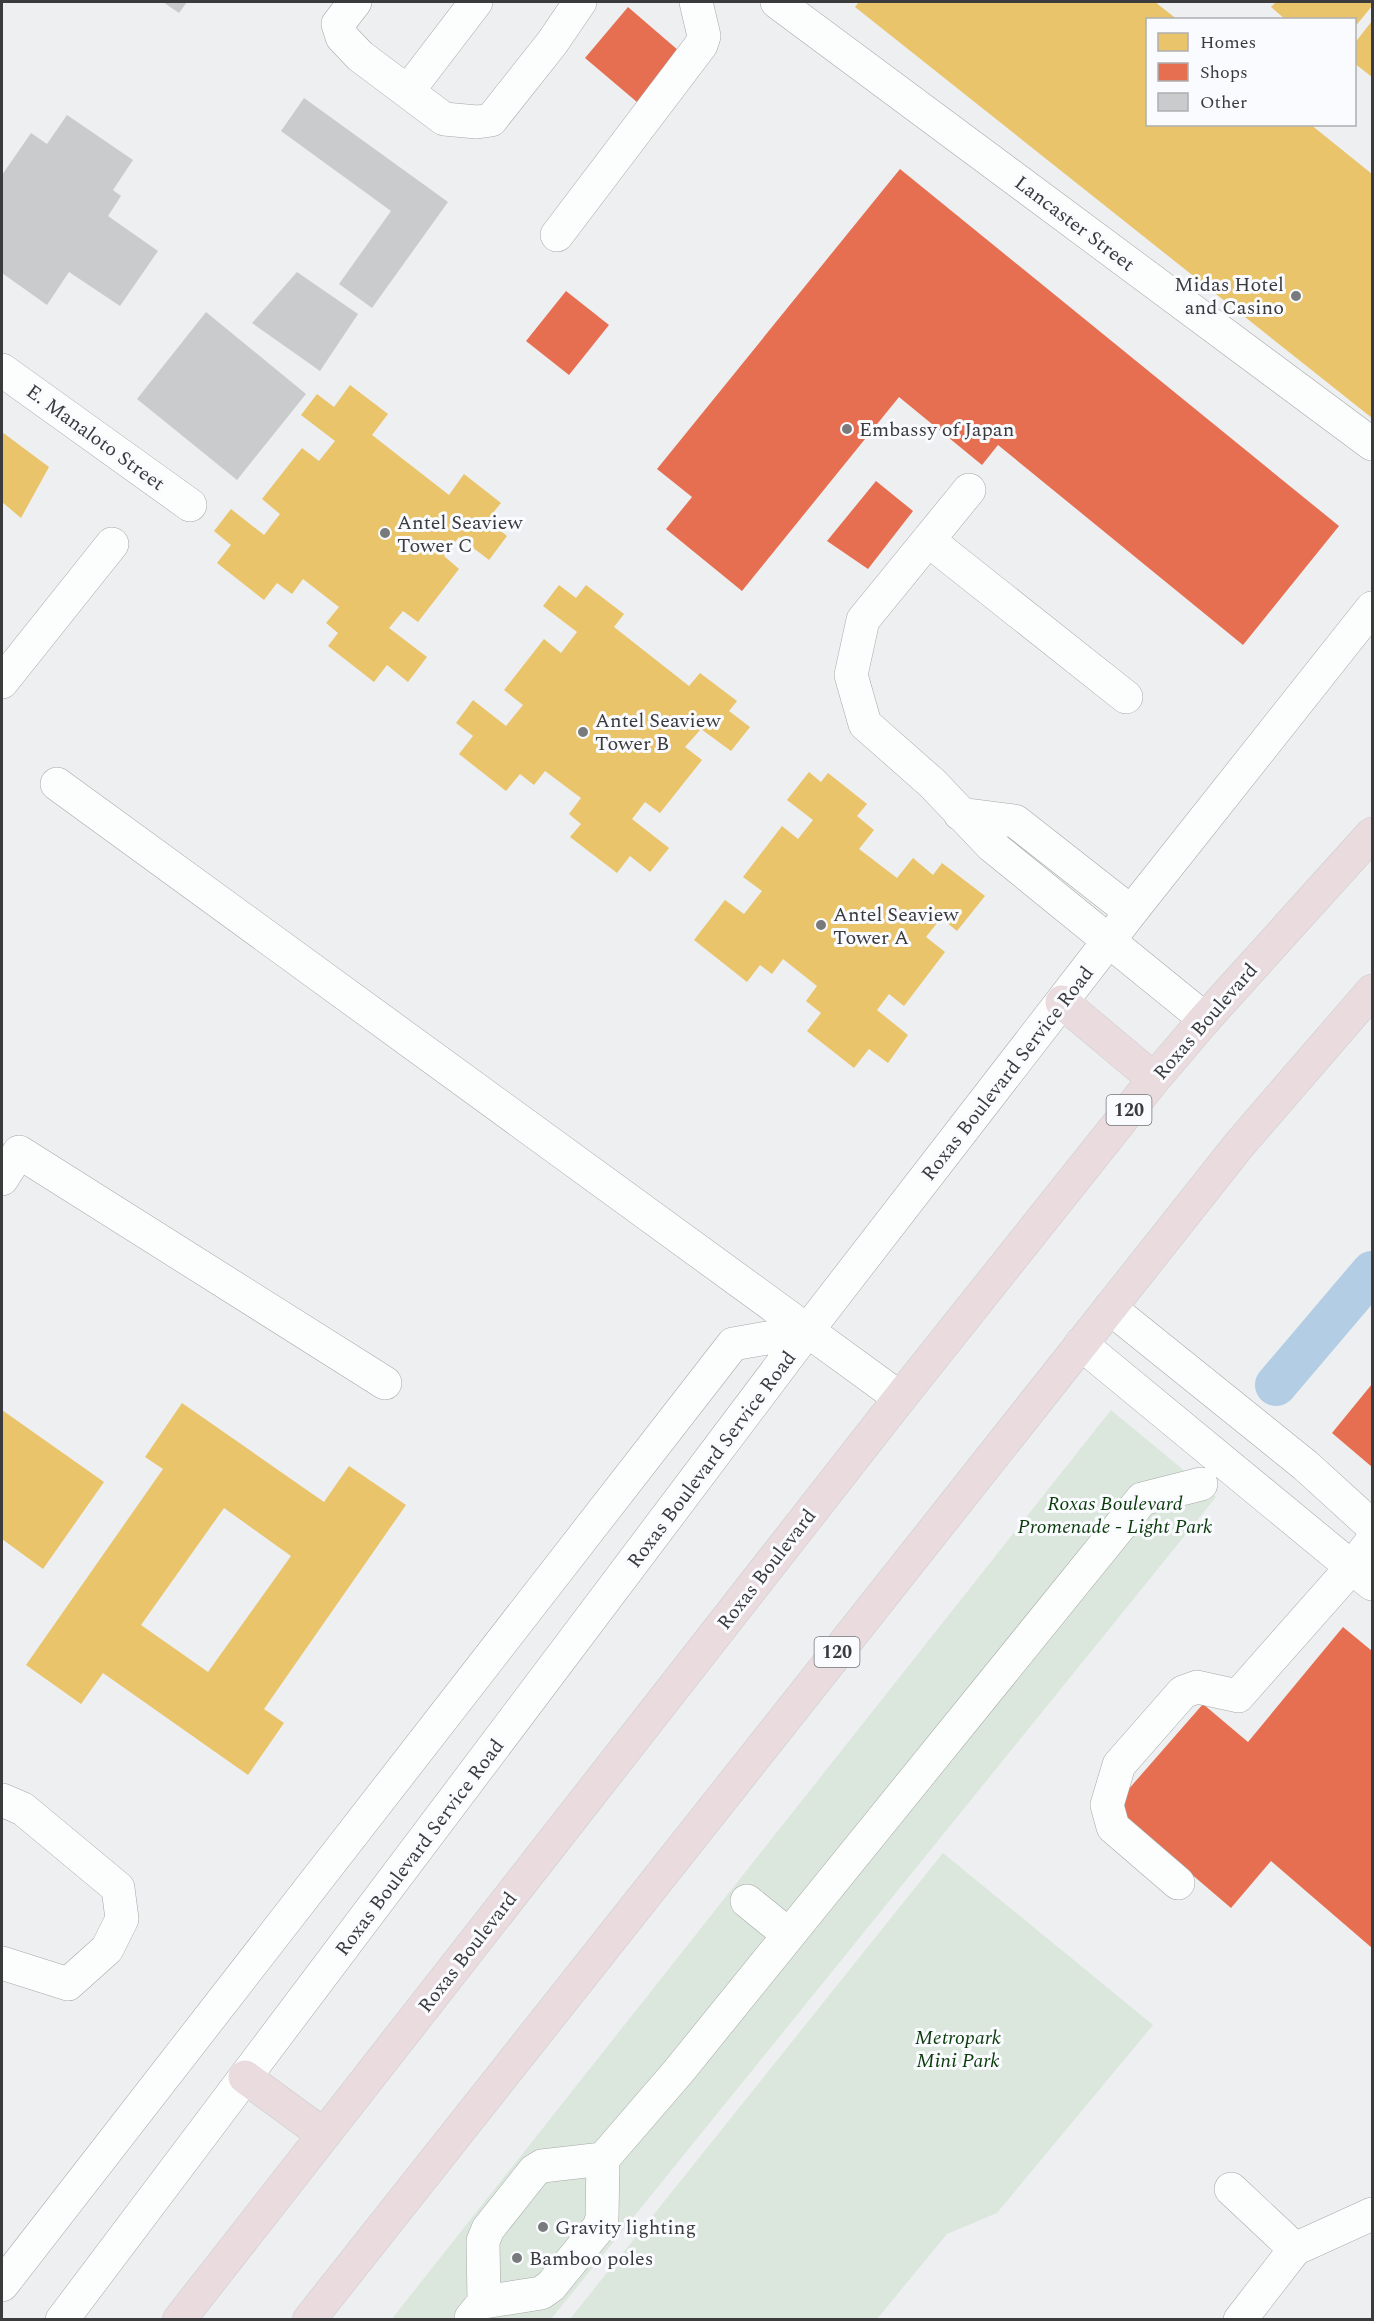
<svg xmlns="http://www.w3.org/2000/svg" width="1374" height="2321" font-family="Spectral,serif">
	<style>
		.green { fill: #dbe7dc }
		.homes { fill: #e9c46a; fill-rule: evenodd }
		.shops { fill: #e76f51 }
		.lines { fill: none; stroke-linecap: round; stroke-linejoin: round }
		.canal { stroke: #b3cde4; stroke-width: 42 }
		.building { fill: #cacbcd }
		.minor-casing { stroke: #a6a8a9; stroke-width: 34 }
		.highway-casing { stroke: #cacbcc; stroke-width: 34 }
		.minor { stroke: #fcfdfd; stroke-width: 33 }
		.highway { stroke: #eadbde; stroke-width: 33 }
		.poi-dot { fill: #797a7c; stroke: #fafbff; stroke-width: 2 }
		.labels { text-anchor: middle; stroke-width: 6; stroke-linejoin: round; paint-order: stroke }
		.shield { fill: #fafbff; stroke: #747577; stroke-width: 1.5 }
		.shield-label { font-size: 18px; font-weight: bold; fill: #3b3b3d }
		.street-label { font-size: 20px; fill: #3b3b3d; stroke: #fafbff }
		.poi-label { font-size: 20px; fill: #3b3b3d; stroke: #fafbff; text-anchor: start }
		.park-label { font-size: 20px; font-style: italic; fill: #0b3a0a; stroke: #fafbff }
	</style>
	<rect width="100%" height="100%" fill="#edeff1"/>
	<!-- green -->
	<path class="green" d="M1111,1410L1216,1497L551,2319L391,2320Z
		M943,1853L1153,2025L997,2213L947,2234L877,2319H570Z"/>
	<!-- homes -->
	<path class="homes" d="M859,2H1155L1178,20H1148V124H1310L1372,174V418L855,7Z
		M1276,2H1372V6L1354,28V20H1286L1271,7Z
		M1372,21V77L1354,63V44Z
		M350,385L388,414L372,435L449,495L464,474L501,503L487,520L507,536L489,560L459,537L444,556L459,569L418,622L403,611L389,628L427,657L408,682L387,665L374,682L328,646L338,633L326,623L339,607L303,579L292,594L277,583L264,600L217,563L231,545L214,531L231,509L264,535L280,514L262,499L302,448L319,461L335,441L301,415L317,394L334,407Z
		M2,432L49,467L21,518L2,502Z
		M559,585L576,598L586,585L624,614L614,627L689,686L700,673L737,701L729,711L750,727L731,751L701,729L685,747L702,760L660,813L645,802L632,819L669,848L650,872L630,856L617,873L570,837L581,824L569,814L581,798L545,771L534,785L520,774L506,791L459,754L473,736L456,723L473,700L506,726L523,705L504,690L544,639L561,653L577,632L543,606Z
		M809,772L821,782L828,773L867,804L857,816L874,830L859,849L897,878L913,858L933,875L942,863L985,896L957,931L941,918L926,937L945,952L904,1006L889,994L877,1010L908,1035L888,1063L869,1049L854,1068L807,1031L821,1013L806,1001L817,986L783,959L772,974L760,965L747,982L694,940L725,900L744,914L762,891L743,877L782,826L798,839L813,820L787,800Z
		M182,1403L324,1502L349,1466L406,1505L264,1709L284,1723L248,1775L103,1673L81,1704L26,1665L163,1469L145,1457ZM224,1508L291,1556L208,1672L141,1625Z
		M2,1410L104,1482L43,1569L2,1539Z"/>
	<!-- shops -->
	<path class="shops" d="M628,7L686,57L644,108L585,58Z
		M900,169L1339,526L1243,645L998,445L982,465L899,397L742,591L666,529L692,497L657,469Z
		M566,291L609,325L569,375L526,341Z
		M876,481L913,511L868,569L827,541Z
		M1372,1384V1467L1332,1433Z
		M1343,1627L1372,1651V1948L1271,1861L1231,1908L1113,1807L1203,1704L1248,1742Z"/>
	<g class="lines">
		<!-- canal -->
		<path class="canal" d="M1276,1385L1372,1272"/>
	</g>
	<!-- building -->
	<path class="building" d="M163,2H187L179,13Z
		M304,98L448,202L372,308L339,284L391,211L281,131Z
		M67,115L133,160L113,190L121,196L108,216L158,251L120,306L69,272L47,305L2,273V175L31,133L47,144Z
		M297,272L358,314L320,371L252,323Z
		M206,312L306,394L237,480L137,399Z"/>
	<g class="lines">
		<defs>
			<path id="minor" d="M355,2L338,24L342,37L360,56L444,119L477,122L491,120L552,43L580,2
				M777,2L1372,444
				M408,91L476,2
				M557,235L701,45L704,36L696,2
				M2,370L190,505
				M969,490L863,620L851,675L865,724L932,783L992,846L1205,1019
				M928,540L1126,697
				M2,682L112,544
				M57,784L900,1398
				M960,814L1015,821L1131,912
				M2,1179L19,1152L385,1383
				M1110,1308L1305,1465L1372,1526
				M1081,1344L1372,1584
				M2,1800L23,1809L118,1888L122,1919L107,1949L68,1984L2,1963
				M1178,1883L1113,1827L1107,1805L1119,1765L1183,1692L1197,1687L1238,1696L1352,1567L1372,1541
				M747,1901L789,1935
				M1231,2189L1295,2249L1240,2320
				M1295,2249L1372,2214
				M2,2285L733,1344L807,1331
				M484,2302L541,2293L551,2286L599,2227L602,2218L603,2159L678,2072L1142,1499L1201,1484
				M471,2318L484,2302L483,2241L488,2229L534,2171L542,2166L603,2159
				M62,2320L807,1331L1131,912L1372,608"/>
			<path id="highway" d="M1062,1002L1154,1079
				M245,2077L324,2135
				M179,2320L900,1398L1154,1079L1205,1019L1372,834
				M309,2320L1239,1145L1372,991"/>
		</defs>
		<!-- minor casing -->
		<use href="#minor" class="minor-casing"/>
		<!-- highway casing -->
		<use href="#highway" class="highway-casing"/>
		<!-- minor -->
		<use href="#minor" class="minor"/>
		<!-- highway -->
		<use href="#highway" class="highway"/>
	</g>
	<!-- markers -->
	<g class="poi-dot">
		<circle cx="1296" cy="296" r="6"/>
		<circle cx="847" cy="429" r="6"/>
		<circle cx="385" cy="533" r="6"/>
		<circle cx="583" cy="732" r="6"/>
		<circle cx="821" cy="925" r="6"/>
		<circle cx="543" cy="2227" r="6"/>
		<circle cx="517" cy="2258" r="6"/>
	</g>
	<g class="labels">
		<!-- shield labels -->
		<g class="shield">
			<rect x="1106.5" y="1095" width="45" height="30" rx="4.5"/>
			<rect x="814.5" y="1637" width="45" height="30" rx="4.5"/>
		</g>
		<g class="shield-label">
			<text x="1129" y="1116">120</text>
			<text x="837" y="1658">120</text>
		</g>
		<!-- street labels -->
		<g class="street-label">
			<text transform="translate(1075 223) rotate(37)" y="7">Lancaster Street</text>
			<text transform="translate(96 437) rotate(36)" y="7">E. Manaloto Street</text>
			<text transform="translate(1205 1021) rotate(-49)" y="7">Roxas Boulevard</text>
			<text transform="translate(1007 1073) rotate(-52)" y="7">Roxas Boulevard Service Road</text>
			<text transform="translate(711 1459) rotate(-53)" y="7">Roxas Boulevard Service Road</text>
			<text transform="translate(766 1569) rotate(-52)" y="7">Roxas Boulevard</text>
			<text transform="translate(419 1847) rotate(-53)" y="7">Roxas Boulevard Service Road</text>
			<text transform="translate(467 1952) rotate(-52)" y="7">Roxas Boulevard</text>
		</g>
		<!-- poi labels -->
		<g class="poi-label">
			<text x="1284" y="291" text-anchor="end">Midas Hotel<tspan x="1284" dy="23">and Casino</tspan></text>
			<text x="859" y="436">Embassy of Japan</text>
			<text x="397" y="529">Antel Seaview<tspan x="397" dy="23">Tower C</tspan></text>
			<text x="595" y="727">Antel Seaview<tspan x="595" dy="23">Tower B</tspan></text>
			<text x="833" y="921">Antel Seaview<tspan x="833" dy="23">Tower A</tspan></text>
			<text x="555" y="2234">Gravity lighting</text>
			<text x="529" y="2265">Bamboo poles</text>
		</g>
		<!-- park labels -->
		<g class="park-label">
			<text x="1115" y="1510">Roxas Boulevard<tspan x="1115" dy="23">Promenade - Light Park</tspan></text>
			<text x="958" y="2044">Metropark<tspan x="958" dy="23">Mini Park</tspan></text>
		</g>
	</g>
	<!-- border -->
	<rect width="1374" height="2321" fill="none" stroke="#3b3b3d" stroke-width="6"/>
	<!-- legend -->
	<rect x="1146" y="18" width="210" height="108" fill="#fafbff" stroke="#aeaeb1" stroke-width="1.5"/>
	<rect x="1158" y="33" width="30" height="18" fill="#e9c46a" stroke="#aeaeb1" stroke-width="1.5"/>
	<text x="1200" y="48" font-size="18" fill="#3b3b3d">Homes</text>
	<rect x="1158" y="63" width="30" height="18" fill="#e76f51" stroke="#aeaeb1" stroke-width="1.5"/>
	<text x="1200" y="78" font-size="18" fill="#3b3b3d">Shops</text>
	<rect x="1158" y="93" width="30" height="18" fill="#cacbcd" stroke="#aeaeb1" stroke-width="1.5"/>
	<text x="1200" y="108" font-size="18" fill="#3b3b3d">Other</text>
</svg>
